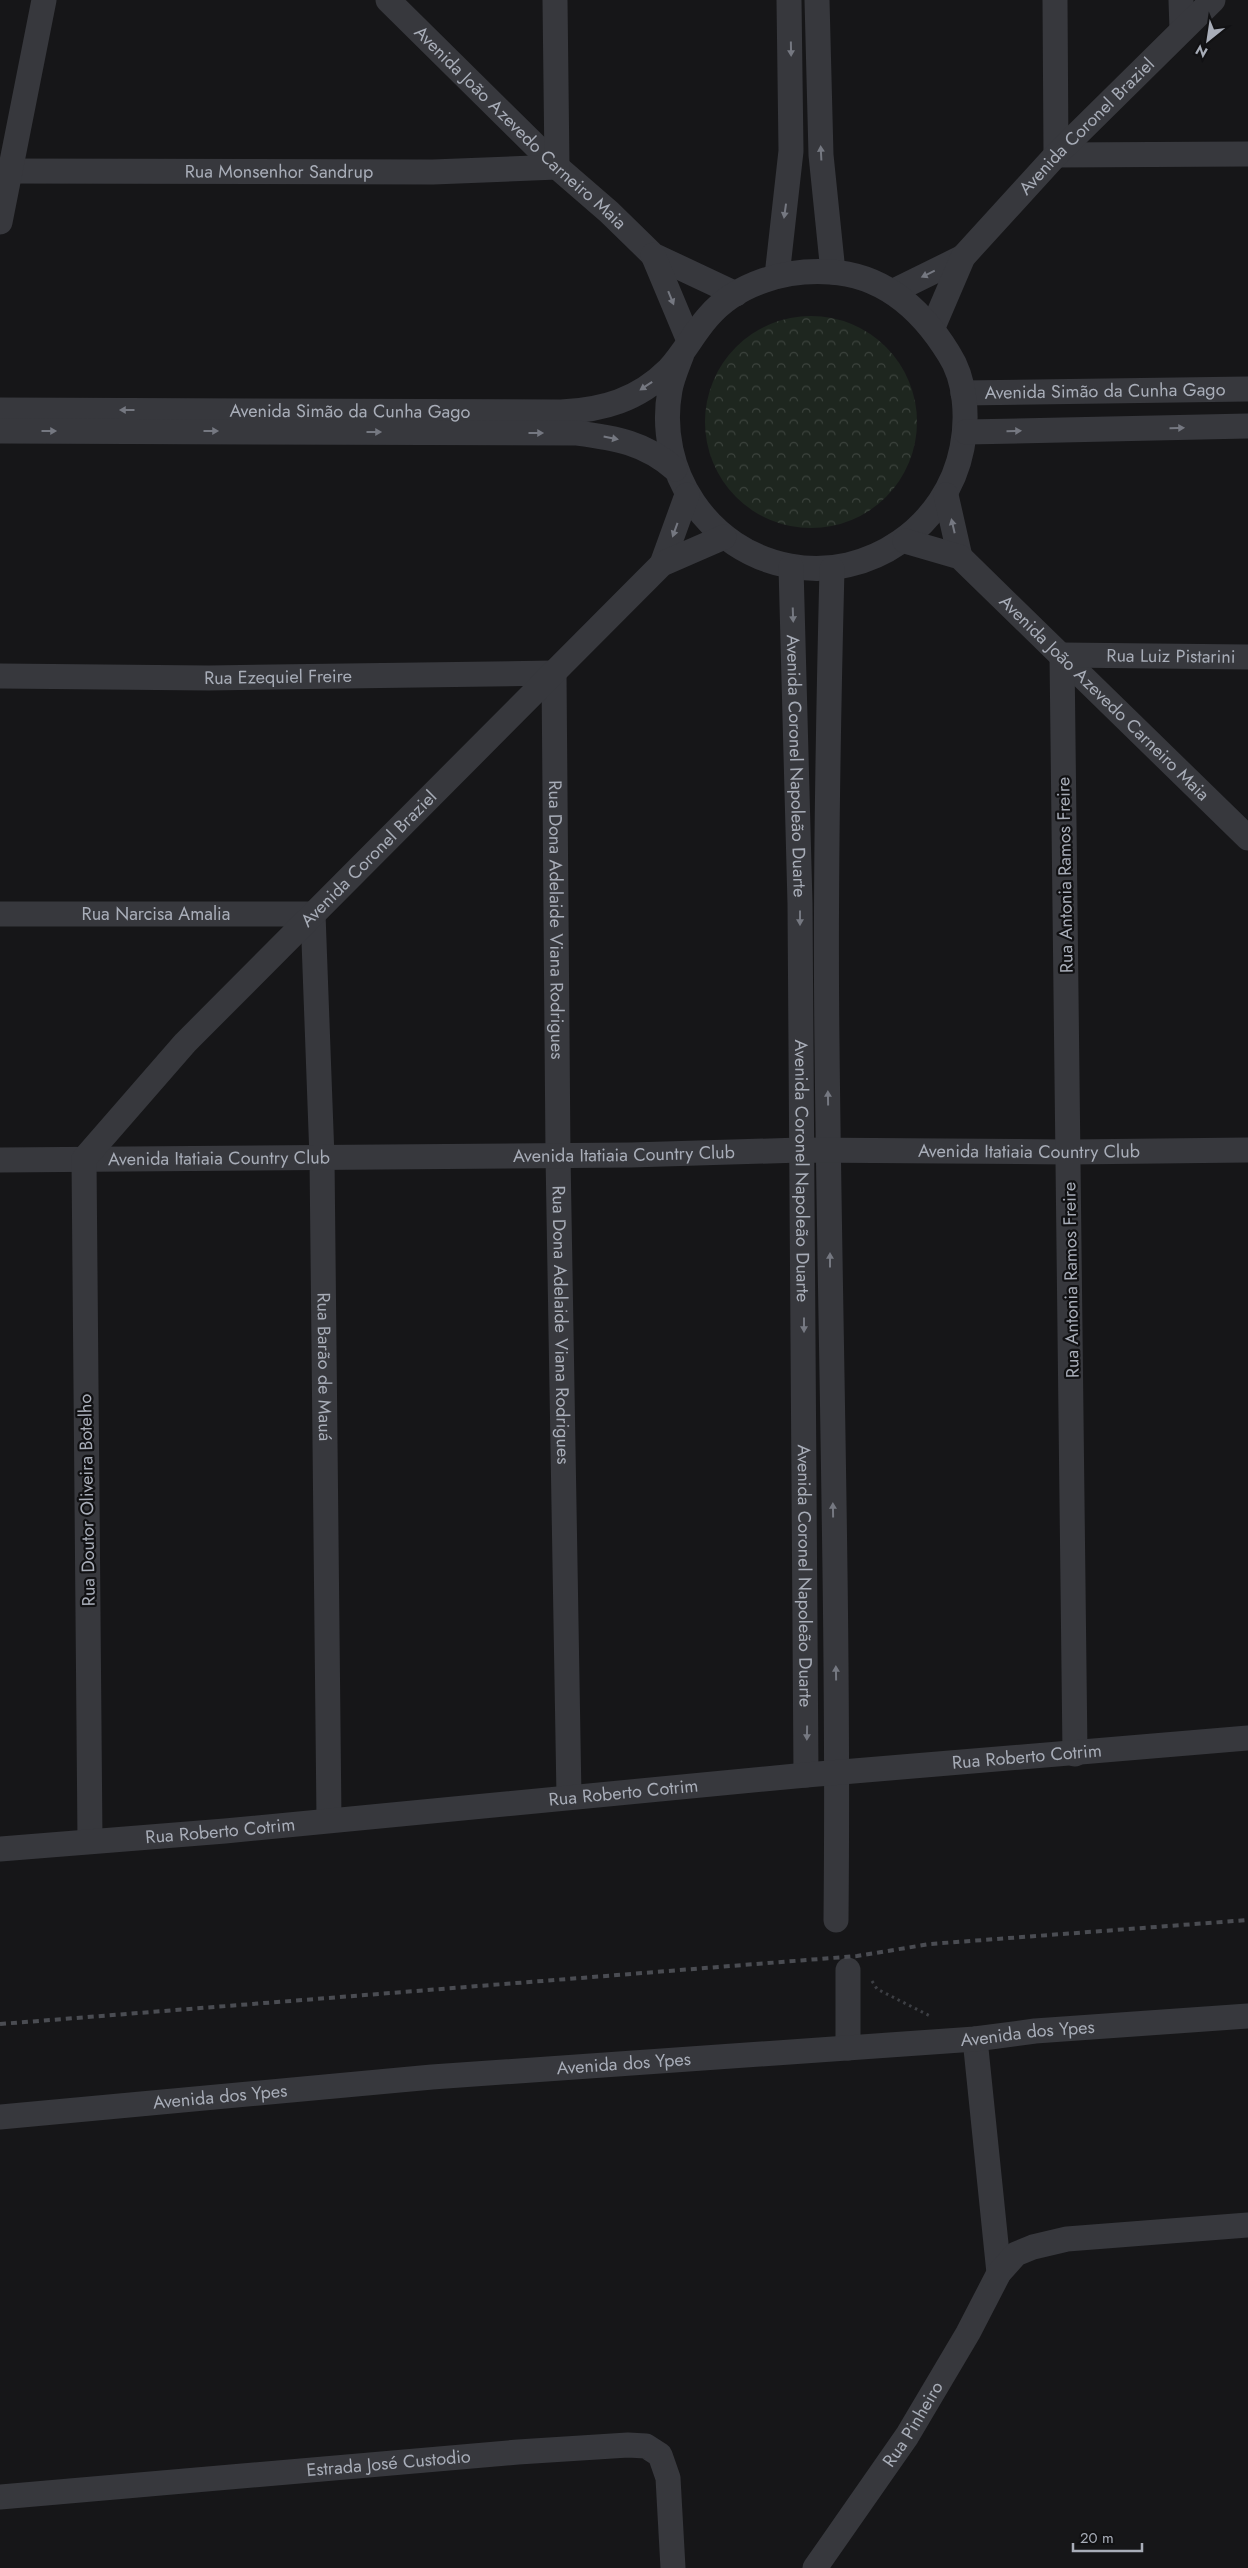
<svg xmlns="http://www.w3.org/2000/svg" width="1248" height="2568" font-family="Jost,sans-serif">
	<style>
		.forest { fill: url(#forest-crowns) }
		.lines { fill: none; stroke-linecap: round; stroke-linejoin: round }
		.path { stroke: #3d3f44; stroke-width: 3; stroke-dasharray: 2.5 4; stroke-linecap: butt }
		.minor { stroke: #37383d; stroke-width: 25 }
		.rail { stroke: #4a4c52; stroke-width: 4; stroke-dasharray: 6 5; stroke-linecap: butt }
		.oneway { fill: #757881 }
		.labels { text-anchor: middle; stroke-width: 4.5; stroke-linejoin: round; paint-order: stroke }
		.street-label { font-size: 18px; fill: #a8adb8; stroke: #111113 }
	</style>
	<defs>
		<pattern id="forest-crowns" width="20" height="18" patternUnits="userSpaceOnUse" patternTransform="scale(1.25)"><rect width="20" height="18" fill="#1e261f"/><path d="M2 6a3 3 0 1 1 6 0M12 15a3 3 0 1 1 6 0" fill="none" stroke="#3c433d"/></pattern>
	</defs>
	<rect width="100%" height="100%" fill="#161618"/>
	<!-- forest -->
	<path class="forest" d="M705 422a106 106 0 1 1 212 0a106 106 0 1 1-212 0Z"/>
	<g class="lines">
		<!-- path -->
		<path class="path" d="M872,1981L877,1989L932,2017"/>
		<!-- minor -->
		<g class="minor">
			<path id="s1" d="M388,0L557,167L609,212L653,255L736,294"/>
			<path d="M817,0L821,155L833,272"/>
			<path d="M1055,0L1056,155L1248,154"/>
			<path d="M1181,0L1182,30"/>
			<path id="s2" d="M0,171L433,172L557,167L555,0"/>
			<path d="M0,222L44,0"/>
			<path d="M653,255L689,341"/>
			<path d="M777,276L791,151L789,0"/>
			<path d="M892,292L963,257"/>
			<path id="s3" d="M933,327L963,257L1056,155L1213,0"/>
			<path id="s4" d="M963,393L1248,389"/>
			<path id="s5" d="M0,410L561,412C603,410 638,400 669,369C684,353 693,334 708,317C737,283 786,269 830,272C885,275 922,310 949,354C966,380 968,418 962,448C947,526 869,581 790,566C708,551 655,471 670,390C672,378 678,365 682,354"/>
			<path d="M0,431L577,433C616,438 645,443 675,469"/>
			<path d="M966,432L1248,426"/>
			<path d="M946,495L960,557"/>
			<path id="s6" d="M905,541L960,557L1248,838"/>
			<path d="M662,564L687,495"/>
			<path id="s7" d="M791,567L800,904L806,1775"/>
			<path d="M832,569C828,727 825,885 827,1044C830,1336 839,1628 836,1920"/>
			<path id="s8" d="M0,676L209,678L554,673L558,1155L569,1797"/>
			<path id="s9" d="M0,914H313L322,1158L329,1820"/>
			<path id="s10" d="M0,1160L631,1155L801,1150L1069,1152L1248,1150"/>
			<path id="s11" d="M1075,1754L1062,655L1248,657"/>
			<path id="s12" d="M90,1841L84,1159L185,1043L662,564L724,537"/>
			<path id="s13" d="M0,1849L225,1831L806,1775L1248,1738"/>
			<path d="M848,1970V2048"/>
			<path d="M975,2039L999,2273"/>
			<path id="s14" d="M0,2117L432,2077L975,2039L1035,2031L1248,2016"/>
			<path id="s15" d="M0,2497L518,2452L628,2445L646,2446L660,2455L668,2478L673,2568"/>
			<path id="s16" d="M815,2568L907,2436L968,2333L999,2273L1016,2254L1033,2247L1067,2239L1248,2225"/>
		</g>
		<!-- rail -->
		<path class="rail" d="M0,2024L857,1956L930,1944L1248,1920"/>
	</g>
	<!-- one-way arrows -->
	<defs><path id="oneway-solid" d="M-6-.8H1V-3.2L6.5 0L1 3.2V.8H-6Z" transform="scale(1.25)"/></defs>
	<g class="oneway">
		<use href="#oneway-solid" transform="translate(791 49) rotate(89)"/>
		<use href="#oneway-solid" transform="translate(821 153) rotate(-93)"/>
		<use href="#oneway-solid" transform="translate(785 211) rotate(98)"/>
		<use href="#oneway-solid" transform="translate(928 274) rotate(154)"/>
		<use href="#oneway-solid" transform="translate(671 298) rotate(68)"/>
		<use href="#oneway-solid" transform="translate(646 386) rotate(146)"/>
		<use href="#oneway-solid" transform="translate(127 410) rotate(-180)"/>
		<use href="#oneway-solid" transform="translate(1177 428) rotate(-1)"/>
		<use href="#oneway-solid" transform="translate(49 431)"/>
		<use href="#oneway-solid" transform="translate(211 431)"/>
		<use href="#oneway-solid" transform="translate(1014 431) rotate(-1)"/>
		<use href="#oneway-solid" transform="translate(374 432)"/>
		<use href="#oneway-solid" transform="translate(536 433)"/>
		<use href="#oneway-solid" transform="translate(611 438) rotate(11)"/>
		<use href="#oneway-solid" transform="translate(953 526) rotate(-103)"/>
		<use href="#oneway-solid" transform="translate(675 530) rotate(110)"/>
		<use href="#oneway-solid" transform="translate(793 615) rotate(88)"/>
		<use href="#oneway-solid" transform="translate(800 918) rotate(90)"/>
		<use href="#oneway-solid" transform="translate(828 1098) rotate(-91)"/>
		<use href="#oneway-solid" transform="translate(830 1260) rotate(-90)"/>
		<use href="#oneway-solid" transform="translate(804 1325) rotate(90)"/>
		<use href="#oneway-solid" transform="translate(833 1510) rotate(-91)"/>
		<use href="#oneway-solid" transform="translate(836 1673) rotate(-91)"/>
		<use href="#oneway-solid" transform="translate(807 1733) rotate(91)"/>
	</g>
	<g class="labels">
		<!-- street labels -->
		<g class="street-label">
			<text dy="6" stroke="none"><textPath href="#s3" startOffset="256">Avenida Coronel Braziel</textPath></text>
			<text dy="6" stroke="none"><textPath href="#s1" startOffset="184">Avenida João Azevedo Carneiro Maia</textPath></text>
			<text dy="6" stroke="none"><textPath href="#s2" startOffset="279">Rua Monsenhor Sandrup</textPath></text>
			<text dy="6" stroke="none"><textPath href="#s4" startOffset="142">Avenida Simão da Cunha Gago</textPath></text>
			<text dy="6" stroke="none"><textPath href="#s5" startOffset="350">Avenida Simão da Cunha Gago</textPath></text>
			<text dy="6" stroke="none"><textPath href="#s11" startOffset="1208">Rua Luiz Pistarini</textPath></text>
			<text dy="6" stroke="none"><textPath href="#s8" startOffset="278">Rua Ezequiel Freire</textPath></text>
			<text dy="6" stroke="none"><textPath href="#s6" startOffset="259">Avenida João Azevedo Carneiro Maia</textPath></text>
			<text dy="6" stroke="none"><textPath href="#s7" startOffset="199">Avenida Coronel Napoleão Duarte</textPath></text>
			<text dy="6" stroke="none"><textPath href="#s12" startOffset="1096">Avenida Coronel Braziel</textPath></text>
			<text transform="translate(1065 875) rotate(-91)" y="6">Rua Antonia Ramos Freire</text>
			<text dy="6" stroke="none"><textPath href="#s9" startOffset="156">Rua Narcisa Amalia</textPath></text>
			<text dy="6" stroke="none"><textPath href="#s8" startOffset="801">Rua Dona Adelaide Viana Rodrigues</textPath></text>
			<text dy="6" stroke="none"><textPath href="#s10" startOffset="1029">Avenida Itatiaia Country Club</textPath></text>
			<text dy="6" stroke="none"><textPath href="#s10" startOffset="624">Avenida Itatiaia Country Club</textPath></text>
			<text dy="6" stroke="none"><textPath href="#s10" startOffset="219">Avenida Itatiaia Country Club</textPath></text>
			<text dy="6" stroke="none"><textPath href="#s7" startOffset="604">Avenida Coronel Napoleão Duarte</textPath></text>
			<text transform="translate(1071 1280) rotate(-91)" y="6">Rua Antonia Ramos Freire</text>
			<text dy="6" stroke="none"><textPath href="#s8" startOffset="1206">Rua Dona Adelaide Viana Rodrigues</textPath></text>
			<text dy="6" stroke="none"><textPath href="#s9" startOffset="766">Rua Barão de Mauá</textPath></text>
			<text transform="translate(87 1500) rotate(-91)" y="6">Rua Doutor Oliveira Botelho</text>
			<text dy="6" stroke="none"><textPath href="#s7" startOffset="1009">Avenida Coronel Napoleão Duarte</textPath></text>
			<text dy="6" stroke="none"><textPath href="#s13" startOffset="1031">Rua Roberto Cotrim</textPath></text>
			<text dy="6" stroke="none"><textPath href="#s13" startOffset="626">Rua Roberto Cotrim</textPath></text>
			<text dy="6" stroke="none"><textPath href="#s13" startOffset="221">Rua Roberto Cotrim</textPath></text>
			<text dy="6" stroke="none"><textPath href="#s14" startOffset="1031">Avenida dos Ypes</textPath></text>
			<text dy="6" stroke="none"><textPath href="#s14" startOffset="626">Avenida dos Ypes</textPath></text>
			<text dy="6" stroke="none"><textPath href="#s14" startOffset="221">Avenida dos Ypes</textPath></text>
			<text dy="6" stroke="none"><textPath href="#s16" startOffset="174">Rua Pinheiro</textPath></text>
			<text dy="6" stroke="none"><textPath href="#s15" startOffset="390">Estrada José Custodio</textPath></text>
		</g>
	</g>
	<!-- north arrow -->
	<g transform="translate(1208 40) rotate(210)" stroke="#111113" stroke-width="4" paint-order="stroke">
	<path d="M0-4L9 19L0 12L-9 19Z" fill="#a8adb8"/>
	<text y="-8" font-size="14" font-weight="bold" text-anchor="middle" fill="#a8adb8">N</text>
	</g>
	<!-- scale -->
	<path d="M1073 2543v8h69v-8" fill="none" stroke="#a8adb8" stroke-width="2.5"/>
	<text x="1080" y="2543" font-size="15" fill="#a8adb8" stroke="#111113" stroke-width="4" paint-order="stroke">20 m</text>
</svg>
